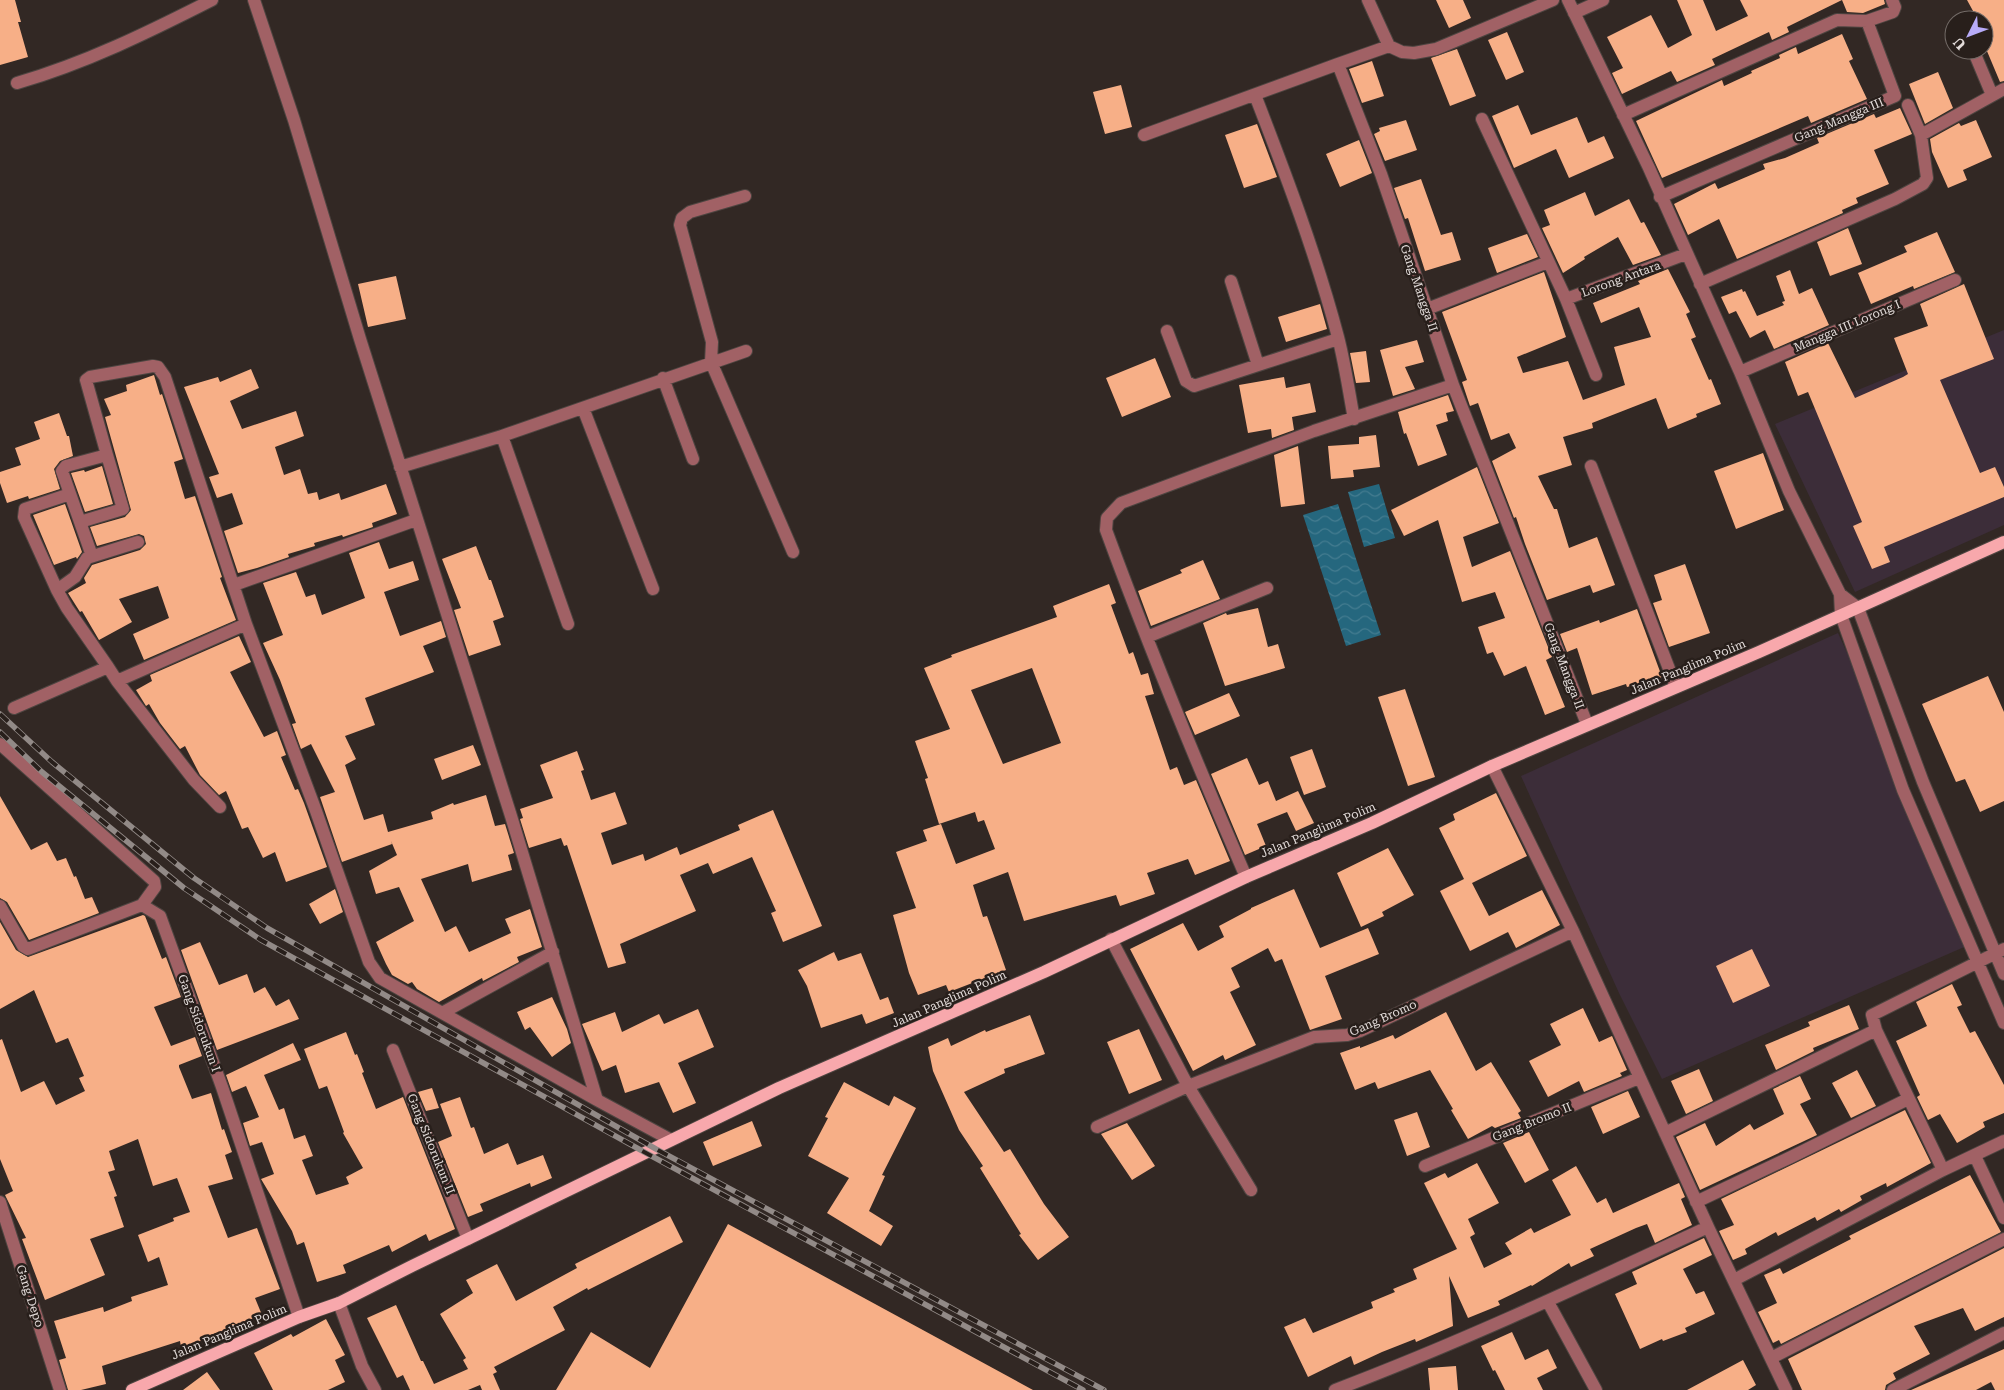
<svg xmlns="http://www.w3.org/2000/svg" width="2004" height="1390" font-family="'Roboto Serif',serif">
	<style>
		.education { fill: #3c2d39 }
		.water { fill: url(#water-waves) }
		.building { fill: #f7af87; fill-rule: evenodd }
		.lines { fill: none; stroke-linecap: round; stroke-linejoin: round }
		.minor-casing { stroke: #4e4541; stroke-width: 14 }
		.major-casing { stroke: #4e4541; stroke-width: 14 }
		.minor { stroke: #a16165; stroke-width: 12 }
		.major { stroke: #f8a8ac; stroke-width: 12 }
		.rail-casing { stroke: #928a87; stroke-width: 5.5 }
		.rail { stroke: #281f1b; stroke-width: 4; stroke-dasharray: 11; stroke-linecap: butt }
		.labels { text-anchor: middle; stroke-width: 5; stroke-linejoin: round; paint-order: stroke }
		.street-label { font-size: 12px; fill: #e3dcda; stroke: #281f1b }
	</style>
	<defs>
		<pattern id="water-waves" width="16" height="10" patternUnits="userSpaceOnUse" patternTransform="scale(1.25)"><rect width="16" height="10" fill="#25677e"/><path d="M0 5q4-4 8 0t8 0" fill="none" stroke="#447c90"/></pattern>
	</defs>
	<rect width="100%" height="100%" fill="#322824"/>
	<!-- education -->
	<path class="education" d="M2004,330V525L1855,592L1775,424Z
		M1838,633L1879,722L1971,944L1662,1079L1619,993L1521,776Z"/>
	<!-- water -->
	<path class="water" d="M1379,484L1395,538L1364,547L1348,492Z
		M1338,504L1381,635L1346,646L1303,515Z"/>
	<!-- building -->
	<path class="building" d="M0,0H15L21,22H18L28,57L0,65Z
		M1436,0H1463L1471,18L1449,28Z
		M1677,0H1703L1716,31L1748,16L1740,0H1884L1885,4L1863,13L1847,12L1842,0L1787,27L1789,32L1772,40L1769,32L1712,59L1715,65L1677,82L1671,71L1622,94L1612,73L1623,68L1607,37L1651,15L1668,48L1692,35Z
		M1967,0H2004V81L2000,82L1984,44V20H1978Z
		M1507,32L1524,72L1506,80L1488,40Z
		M1842,34L1853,59L1849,61L1867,99L1811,123L1808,116L1662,178L1636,121L1722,80L1724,86L1752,73L1751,71L1780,58L1779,55L1796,47L1798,54Z
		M1457,49L1476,96L1450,106L1431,58Z
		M1372,61L1384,96L1362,103L1349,69Z
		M1938,72L1953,108L1925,124L1909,84Z
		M1121,85L1132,127L1105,134L1093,92Z
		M1518,105L1531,135L1577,117L1588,143L1604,136L1614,158L1569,178L1556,149L1514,168L1492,116Z
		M1900,108L1912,134L1874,150L1889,184L1856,198L1858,203L1842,210L1843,213L1737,259L1719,219L1688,235L1674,204L1715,183L1718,189L1765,169L1763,164L1785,158L1819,143L1817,138L1874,114L1876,118Z
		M1406,120L1417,150L1385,161L1374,134L1380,131L1379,128Z
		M1976,120L1992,157L1963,170L1967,180L1948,188L1932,152L1930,139L1959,123L1961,126Z
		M1257,124L1277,177L1244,188L1225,135Z
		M1359,140L1372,173L1340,187L1326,154Z
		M1421,179L1441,235L1452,232L1461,260L1425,271L1408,218L1405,219L1394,188Z
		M1585,192L1595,216L1629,199L1641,223L1644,222L1661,255L1633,265L1618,237L1584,257L1585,259L1563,273L1542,228L1550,225L1544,210Z
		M1848,228L1862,264L1830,276L1817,242Z
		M1937,232L1955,272L1914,289L1913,286L1871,304L1858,273L1907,252L1904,246Z
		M1527,234L1538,257L1497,273L1488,248Z
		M1668,269L1690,312L1686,314L1696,337L1691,339L1709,380L1711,379L1721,404L1696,414L1697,417L1668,429L1656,398L1592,423L1593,428L1563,437L1572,465L1538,476L1554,509H1557L1569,548L1597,537L1615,585L1593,593L1590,585L1547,600L1525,544L1516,517L1514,518L1492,461L1516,448L1509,433L1491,440L1478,403L1470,406L1462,382L1467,380L1442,312L1544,272L1566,337L1517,357L1523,373L1568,361L1583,400L1625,385L1614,347L1651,337L1639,307L1601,323L1593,303L1640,284L1638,281Z
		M1790,270L1799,294L1812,288L1829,325L1774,349L1765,330L1750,338L1736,311L1729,314L1721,297L1742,289L1743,292L1745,291L1757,316L1784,305L1782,302L1785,301L1776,276Z
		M396,276L406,319L368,327L358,284Z
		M1964,284L1994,359L1940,380L1980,473L1995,467L2004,487V497L1884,547L1890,562L1872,569L1853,526L1862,522L1808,392L1798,396L1785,362L1828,343L1855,398L1903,377L1908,374L1894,338L1928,326L1920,304Z
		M1320,304L1327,329L1286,342L1278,317Z
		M1417,340L1424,362L1405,367L1415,389L1393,396L1380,350Z
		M1366,351L1370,382L1356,383L1350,353Z
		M1155,358L1171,397L1122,417L1106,378Z
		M251,369L259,388L230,401L242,429L296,411L304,436L275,447L284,475L300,469L308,494L317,492L319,500L339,493L341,500L386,484L397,514L372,523L373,527L343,537L342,535L314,543L315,546L288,554L289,557L257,568L238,573L224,531L243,524L232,493L217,498L209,477L219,474L184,387L218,377L220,382Z
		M154,375L160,395L162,394L183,459L174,462L185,499L195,496L222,577L220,578L236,620L144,660L133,634L169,618L158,586L119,599L132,622L99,640L82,611L80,612L68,593L86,583L84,578L92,565L140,550L146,544L144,536L139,534L97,546L90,527L125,517L131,510L105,417L111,415L104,399L127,391L126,385Z
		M1284,377L1286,388L1310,383L1316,412L1292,417L1294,430L1272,438L1271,429L1248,433L1239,385Z
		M1448,395L1454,411L1446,413L1448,421L1436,425L1447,455L1418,466L1406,433L1404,434L1398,412Z
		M59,413L67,436H69L73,456L60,461L54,469L60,489L29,499L28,496L7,503L0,483V472L21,465L15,448L40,439L34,422Z
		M1376,435L1380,467L1353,470L1354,477L1331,479L1328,446L1359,444V437Z
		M1298,446L1305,504L1281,507L1274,455Z
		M1763,453L1784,510L1736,529L1714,471Z
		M102,466L113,504L85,512L71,473L84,470L85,472Z
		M1477,467L1499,523L1463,537L1472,567L1510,551L1552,657L1546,660L1565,707L1545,715L1526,666L1504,676L1493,652L1487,654L1478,627L1505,618L1495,592L1462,602L1438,520L1404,536L1391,510Z
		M65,504L82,552L77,559L76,557L54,565L33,515Z
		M379,542L389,569L413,561L419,580L384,592L400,636L441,621L446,637L423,646L434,672L365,698L375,725L345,736L356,759L345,765L364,820L383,814L388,832L433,819L431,812L453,803L454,805L486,795L495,826L505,824L514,853L508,855L512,870L472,882L468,864L421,879L445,932L456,926L469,952L511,933L505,919L530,909L542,947L517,957L519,962L483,981L482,978L439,1002L417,989L412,982L408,984L392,975L386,964L376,942L414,921L399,887L376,894L369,871L397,855L391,841L392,844L342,862L320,797L335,792L311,744L301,749L292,724L296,723L280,680L263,643L283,635L263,583L296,572L306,597L315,594L322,615L365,598L349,553Z
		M476,546L489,580H491L504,617L493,621L501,645L469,656L454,610L461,608L442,559Z
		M1203,560L1220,599L1151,626L1138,591L1182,573L1180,570Z
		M1685,564L1710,633L1669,647L1653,603L1662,600L1654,575Z
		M1109,584L1116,603L1111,605L1129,654L1133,652L1141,675L1148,673L1154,694L1145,696L1170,770L1177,767L1184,785L1196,780L1230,861L1195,875L1188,859L1147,873L1155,894L1120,906L1116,895L1024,921L1008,872L973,885L983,917L987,916L1006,970L949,992L946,985L918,995L909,973L893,915L916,908L896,852L927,841L923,830L941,824L956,864L995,849L984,820L978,822L975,812L939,824L925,779L928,778L915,741L950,729L924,668L952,657L951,655L1057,617L1053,606ZM1032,668L1061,743L1003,764L971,690Z
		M1258,608L1268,647L1278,644L1285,668L1225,686L1203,623L1226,613L1227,615Z
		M1637,609L1662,677L1627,687L1626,684L1592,695L1577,648L1567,652L1560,634L1599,620L1600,623Z
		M239,636L251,662L230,672L264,737L277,731L286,755L281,757L295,790L298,789L304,803L327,867L286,882L275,852L263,858L248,827L242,829L226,791L219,795L200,775L185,746L180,749L160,723L149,704L146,706L136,690L152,681L150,675Z
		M1988,676L2004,712V801L1980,812L1965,779L1956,782L1922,704Z
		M1405,689L1435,777L1408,786L1378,697Z
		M1229,693L1240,716L1195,735L1185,712Z
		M473,745L481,765L442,780L434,759Z
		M1312,749L1326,787L1304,795L1290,757Z
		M577,751L584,770L581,771L591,800L615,792L627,824L601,833L612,865L643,854L645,861L677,847L680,855L740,830L738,825L773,810L822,926L783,942L771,913L776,911L752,857L713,874L708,863L680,875L696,911L620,944L626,963L608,968L567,845L564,846L561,838L529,848L520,819L523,818L520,809L553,798L540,765Z
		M1247,758L1259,785L1268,781L1276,801L1298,791L1314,823L1296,831L1287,812L1257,824L1266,846L1245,855L1211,774Z
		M1496,793L1527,856L1472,883L1489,916L1542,890L1560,925L1516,948L1508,932L1470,951L1440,891L1464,879L1439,828L1455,820L1453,814Z
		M0,796L31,850L47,842L57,861L66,858L74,877L76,876L85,899L92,897L99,913L29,940L7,902L0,898Z
		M1388,848L1414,895L1382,912L1384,916L1361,927L1337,873Z
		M335,889L343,912L320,924L309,904Z
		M1294,889L1320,948L1368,928L1379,954L1325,976L1342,1019L1310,1030L1282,959L1275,962L1268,948L1231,968L1240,987L1230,992L1256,1045L1225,1060L1223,1055L1193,1071L1130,949L1183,923L1198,951L1224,937L1219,926L1251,909V908Z
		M143,915L145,916L162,959L166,957L181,997L154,1007L171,1046L195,1037L202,1056L179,1065V1067L192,1099L211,1093L222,1130L224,1129L232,1152L225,1155L233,1179L208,1186L228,1238L257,1228L280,1289L255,1298L262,1315L233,1326V1328L203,1337L204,1340L181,1347L180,1341L102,1366L106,1384L81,1390H68L59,1360L66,1358L54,1321L103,1307L104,1312L132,1301L131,1297L168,1285L159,1257L148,1262L138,1235L174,1221L173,1218L190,1212L177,1178L153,1186L138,1139L109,1151L115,1170L108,1172L117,1196L114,1197L124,1227L90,1239L105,1275L45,1300L22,1239L26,1238L5,1195L13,1191L0,1159V1040L2,1039L21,1092L44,1081L56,1105L85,1091L79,1078L84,1076L68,1038L56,1043L34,990L0,1009V922L16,950L28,957Z
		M200,942L219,985L247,974L254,993L265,987L276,1006L289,999L299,1019L217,1050L181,950Z
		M1752,949L1770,986L1733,1003L1716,966Z
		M834,952L838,961L861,953L880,1000L888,997L894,1013L866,1024L862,1014L821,1028L807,986L798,970Z
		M1952,984L1962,1005L1957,1007L1970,1033L1975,1031L2004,1085V1113L1983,1122L1985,1127L1957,1143L1940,1114L1928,1120L1917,1097L1920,1095L1896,1041L1927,1026L1916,1002Z
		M552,997L567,1029L571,1043L552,1057L530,1027L525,1030L517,1012Z
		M1849,1005L1859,1029L1813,1048L1814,1051L1776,1070L1765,1045L1810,1026L1808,1022Z
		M1583,1008L1599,1042L1612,1036L1627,1070L1620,1073L1622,1076L1584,1092L1579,1081L1548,1097L1529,1061L1561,1045L1550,1024Z
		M698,1009L714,1047L678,1063L696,1103L673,1113L659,1082L625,1093L616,1065L602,1071L582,1024L615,1012L622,1032L659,1014L664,1024Z
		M1446,1012L1476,1071L1491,1062L1521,1111L1518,1113L1521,1118L1495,1128L1492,1126L1468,1139L1451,1110L1453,1109L1430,1070L1378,1089L1375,1082L1355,1090L1340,1053L1360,1046V1048L1393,1035L1395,1039Z
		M1030,1015L1045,1054L1004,1069L1005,1073L964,1092L1004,1152L1010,1149L1044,1204L1069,1237L1038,1260L1019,1235L1021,1234L980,1168L983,1166L959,1130L933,1071L928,1047L948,1038L951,1046L985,1030L986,1032Z
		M1139,1029L1162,1080L1129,1094L1107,1042Z
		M346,1032L355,1055L357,1054L364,1072L362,1073L376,1109L403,1097L455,1229L429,1241L426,1234L392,1252L389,1245L343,1265L346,1273L317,1282L304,1242L297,1245L292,1231L261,1179L274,1174L262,1142L250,1146L243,1123L259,1117L246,1086L232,1092L226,1075L293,1043L301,1060L264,1075L279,1110L284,1108L294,1139L305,1135L313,1156L302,1160L316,1195L349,1184L346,1177L363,1168L343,1133L344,1132L327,1086L319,1089L304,1049Z
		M1699,1069L1713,1101L1686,1114L1671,1081Z
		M1857,1070L1876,1106L1851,1118L1832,1083Z
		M1800,1076L1811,1099L1800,1104L1817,1135L1700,1190L1676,1137L1705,1123L1716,1146L1750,1124L1754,1130L1784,1114L1773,1089Z
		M844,1082L889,1106L894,1096L916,1108L882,1175L885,1176L869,1211L893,1226L881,1246L827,1213L849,1178L808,1156L828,1118L825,1117Z
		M432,1088L439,1108L426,1111L418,1092Z
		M1628,1091L1640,1117L1603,1134L1591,1107Z
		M460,1097L471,1128L474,1127L484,1154L508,1143L517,1165L543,1155L552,1178L531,1187L530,1183L480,1204L483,1211L468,1217L438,1142L452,1136L440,1104Z
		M1905,1110L1931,1163L1887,1187L1886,1183L1860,1196L1862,1200L1841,1212L1839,1209L1817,1221L1815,1217L1778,1236L1776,1232L1745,1249L1747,1254L1733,1260L1719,1231L1734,1225L1721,1199Z
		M1417,1112L1430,1147L1407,1156L1394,1120Z
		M752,1121L762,1146L713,1166L703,1142Z
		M1127,1123L1155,1166L1132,1180L1101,1134Z
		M1529,1132L1549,1170L1525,1183L1503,1143Z
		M1477,1163L1499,1203L1468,1219L1475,1234L1470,1237L1484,1268L1512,1254L1505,1243L1531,1228L1534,1233L1571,1215L1552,1180L1576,1166L1597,1203L1606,1198L1613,1213L1679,1183L1685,1197L1681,1199L1692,1225L1655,1243L1647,1224L1636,1228L1590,1249L1594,1256L1571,1267L1569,1263L1532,1286L1531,1285L1498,1301L1500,1305L1468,1318L1449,1276L1453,1326L1416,1342L1415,1339L1382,1352L1354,1365L1351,1356L1308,1377L1284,1327L1305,1318L1313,1333L1373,1308L1371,1302L1395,1292L1393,1289L1417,1279L1413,1269L1457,1249L1424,1183L1445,1173L1448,1178Z
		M1970,1175L2001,1232L1781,1344L1779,1340L1773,1343L1758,1312L1777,1303L1764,1275L1780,1268L1783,1274L1851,1239L1849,1236Z
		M670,1216L683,1242L588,1290L587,1288L553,1307L565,1330L494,1367L497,1372L493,1374L500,1390H482L480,1385L468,1390H410L403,1375L397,1378L367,1318L396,1305L421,1361H423L434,1384L468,1369L463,1360L466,1358L440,1314L473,1293L466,1280L497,1264L516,1301L577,1268L575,1264Z
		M728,1224L1033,1390H556L591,1332L650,1368Z
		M1704,1238L1712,1255L1683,1269L1696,1294L1704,1291L1715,1314L1685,1328L1687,1332L1663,1341L1662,1339L1640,1349L1615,1294L1637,1284L1632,1272Z
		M2004,1248V1317L1975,1331L1963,1308L1914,1326L1930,1354L1893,1373L1896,1379L1886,1385L1885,1390H1802L1788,1359Z
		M326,1319L345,1355L335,1360L345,1382L328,1390H273L254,1353L291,1334L293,1337Z
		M1512,1332L1525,1360L1548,1349L1557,1368L1537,1378L1543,1390H1505L1495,1370L1493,1371L1481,1346Z
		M2004,1349V1390H1995L1991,1382L1976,1390H1911Z
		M1743,1360L1756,1385L1748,1390H1687Z
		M1456,1366L1458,1390H1430L1428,1368Z
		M207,1372L220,1390H183Z"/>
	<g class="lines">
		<defs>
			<path id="minor" d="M254,0L294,120L360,339L511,816L597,1100L671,1140
				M1368,0L1389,46
				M1553,0L1436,49L1414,53L1402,52L1389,46L1338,64L1381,174L1453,385L1587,724
				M1568,0L1649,168L1740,372L1789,491L1840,594L1858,608L1923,782L2004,974
				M1574,13L1603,0
				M1867,21L1893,12L1895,7L1892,0
				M1974,52L1992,95
				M17,83C86,63 149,32 212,0
				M1255,95C1286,175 1316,254 1338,337C1345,364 1349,392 1354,419
				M1908,105L1921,135
				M1623,115L1837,20L1867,21L1895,96L1660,197
				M1482,119L1566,299L1596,375
				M1144,135L1338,64
				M745,196L690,212L682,218L680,225L712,342L711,362L793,552
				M1231,281L1258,365
				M1700,284L1895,199L1923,184L1927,178L1921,135L2004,89
				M1566,299L1686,254
				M1427,309L1548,262
				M1167,331L1186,381L1194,386L1338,339
				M1740,372L1955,280
				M663,378L693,459
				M583,408L653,589
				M502,436L568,624
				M1591,466L1676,687
				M400,467L502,436L746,351
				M70,494L25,509L24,517L57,590L67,608L108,667
				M80,522L123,509L107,455
				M92,556L62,471L66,466L107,455L86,380L90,377L153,366L158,367L165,377L246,624L316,811L369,962L380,978L597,1100
				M234,585L416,520
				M57,590L75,577L87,558L138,542
				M1840,594L1841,615L1903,790L2004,1023
				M1147,637L1267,588
				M117,681L194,780L220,807
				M14,708L108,667L117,681L246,624
				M0,744L154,881L155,887L142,905
				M1492,766L1573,931
				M1246,877C1196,762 1149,647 1106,530L1107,518L1121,503L1314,431L1453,385
				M0,906L23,946L28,949L142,905L160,916L222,1087L299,1317
				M1111,939L1188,1086L1251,1190
				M442,1013L553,952
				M393,1050L468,1239
				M1097,1127L1188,1086L1314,1037L1347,1035L1360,1031L1573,931L1708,1227
				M1665,1133L1876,1030
				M1975,1156L2004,1218
				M1425,1166L1639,1078
				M1943,1170L1876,1030L1872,1015L2004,949
				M0,1202L60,1390
				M1696,1202L1791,1157L1908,1099
				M1734,1280L1943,1170L2004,1141
				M1548,1302L1596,1390
				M339,1303L362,1366L375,1390
				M1771,1358L2004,1239
				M1335,1390C1462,1342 1585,1284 1708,1227L1786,1390
				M1893,1390L2004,1333"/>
			<path id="major" d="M132,1390L299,1317L339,1303L412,1266L779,1088L1044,972L1246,877L1372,823L1492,766L1759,652L2004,542"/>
		</defs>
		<!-- minor casing -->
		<use href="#minor" class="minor-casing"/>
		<!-- major casing -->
		<use href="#major" class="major-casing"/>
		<!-- minor -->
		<use href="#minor" class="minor"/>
		<!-- major -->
		<use href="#major" class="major"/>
		<defs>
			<path id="rail" d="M0,714L52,762L194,878L267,928L656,1149L1104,1390
				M0,732L42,772L184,888L261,940L646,1153L1083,1390"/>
		</defs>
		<!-- rail casing -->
		<use href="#rail" class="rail-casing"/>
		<!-- rail -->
		<use href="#rail" class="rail"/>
	</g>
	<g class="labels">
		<!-- street labels -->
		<g class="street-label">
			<text transform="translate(1839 120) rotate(-23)" y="4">Gang Mangga III</text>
			<text transform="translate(1621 279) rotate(-20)" y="4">Lorong Antara</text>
			<text transform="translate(1419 288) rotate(71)" y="4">Gang Mangga II</text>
			<text transform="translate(1847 326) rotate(-23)" y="4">Mangga III Lorong I</text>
			<text transform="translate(1564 666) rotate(69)" y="4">Gang Mangga II</text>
			<text transform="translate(1688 667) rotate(-23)" y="4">Jalan Panglima Polim</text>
			<text transform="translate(1318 830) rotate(-23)" y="4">Jalan Panglima Polim</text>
			<text transform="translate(949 999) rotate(-24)" y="4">Jalan Panglima Polim</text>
			<text transform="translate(1383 1018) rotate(-24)" y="4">Gang Bromo</text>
			<text transform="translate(199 1023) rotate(70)" y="4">Gang Sidorukun I</text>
			<text transform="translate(1532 1122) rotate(-22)" y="4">Gang Bromo II</text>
			<text transform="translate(431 1144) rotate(68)" y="4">Gang Sidorukun II</text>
			<text transform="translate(30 1296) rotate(72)" y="4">Gang Depo</text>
			<text transform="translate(229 1332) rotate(-23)" y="4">Jalan Panglima Polim</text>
		</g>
	</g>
	<!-- north arrow -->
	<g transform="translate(1969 35) rotate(228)"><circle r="24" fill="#281f1b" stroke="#736b67"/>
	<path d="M0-4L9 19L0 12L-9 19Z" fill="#b7abf8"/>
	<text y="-8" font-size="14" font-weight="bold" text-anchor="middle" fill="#e3dcda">U</text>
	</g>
</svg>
